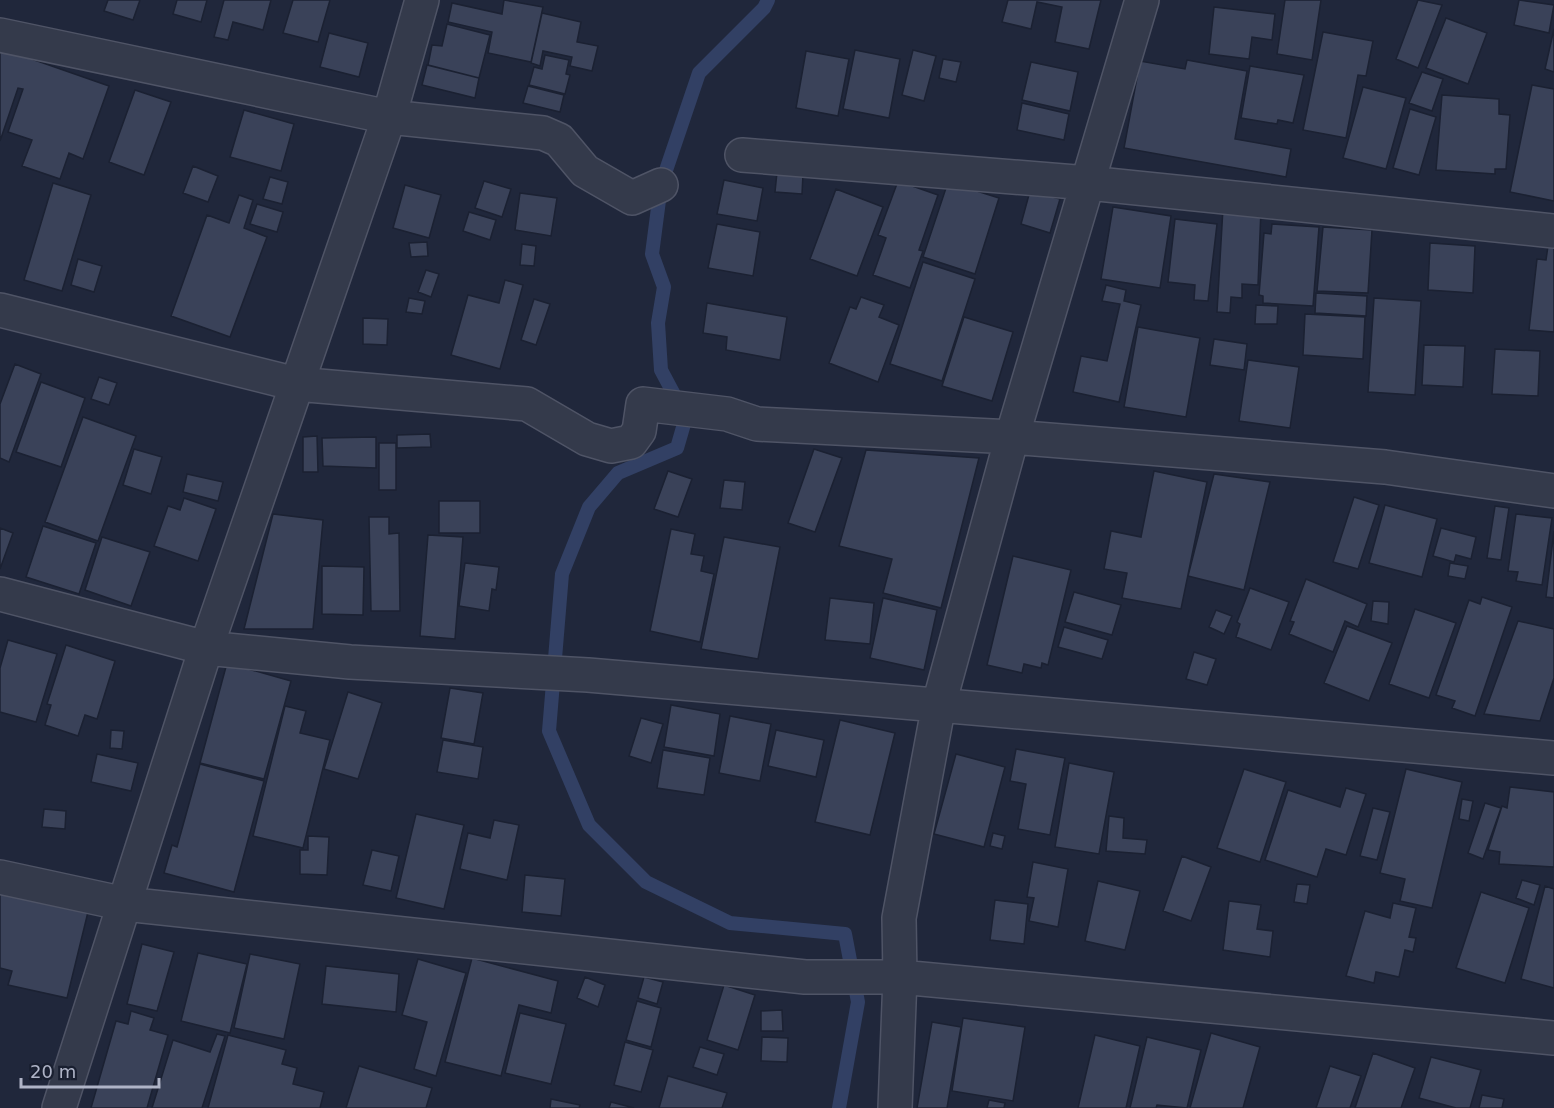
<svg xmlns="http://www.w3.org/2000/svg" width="1554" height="1108" font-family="'DejaVu Sans',sans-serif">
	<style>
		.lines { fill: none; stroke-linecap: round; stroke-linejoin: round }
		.stream { stroke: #324064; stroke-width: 14 }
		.building { fill: #3a4259; stroke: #1b2132; stroke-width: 1.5 }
		.street-casing { stroke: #4f5466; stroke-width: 36 }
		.street { stroke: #343a4b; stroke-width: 33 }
	</style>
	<rect width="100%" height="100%" fill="#20273b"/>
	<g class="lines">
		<!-- stream -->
		<path class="stream" d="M768,0L764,8L699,73L661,185L652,254L664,287L658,323L661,370L686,417L677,448L618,473L589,507L562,574L549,731L589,825L646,882L730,923L845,934L858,1002L839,1108"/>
	</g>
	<!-- building -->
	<path class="building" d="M108,0H140L133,20L104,11Z
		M177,0H207L201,22L173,14Z
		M224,0H271L263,30L233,22L228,40L214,37Z
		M293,0H330L318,42L283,33Z
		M504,0L543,7L531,62L488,53L492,32L448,22L452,3L502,14Z
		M1008,0H1101L1089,49L1055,42L1062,7L1037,2L1031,29L1002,22Z
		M1285,0H1321L1312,60L1277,54Z
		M1418,0L1442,5L1418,68L1396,59Z
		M1519,0L1554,5L1549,33L1514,25Z
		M1214,7L1275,14L1272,40L1252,37L1249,59L1209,54Z
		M542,13L581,22L577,42L598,46L592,71L570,66L572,57L543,51L540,66L531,63Z
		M1446,18L1487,33L1468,84L1426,68Z
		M447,24L490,35L479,78L428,65L432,45L442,46Z
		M1554,29V72L1545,69Z
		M1323,32L1373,41L1366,76L1358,75L1346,138L1303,130Z
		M329,33L368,43L359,77L320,67Z
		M0,48L109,86L83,159L69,153L60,179L22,166L32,140L8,132L23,89L18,88L0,141Z
		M855,50L900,59L889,118L843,109Z
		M913,50L936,56L924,101L902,95Z
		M806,51L849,59L838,116L796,108Z
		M545,55L569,60L566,74L570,75L565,94L529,85L534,67L542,69Z
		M943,59L961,62L956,82L939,78Z
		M1187,60L1247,71L1235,139L1291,149L1286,177L1124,148L1140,61L1185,69Z
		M1031,62L1078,72L1070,111L1022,100Z
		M427,65L479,78L475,98L422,85Z
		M1250,66L1304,75L1293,123L1278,120L1277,124L1241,118Z
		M1422,72L1443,79L1432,111L1409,103Z
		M1532,85L1554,89V201L1510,192Z
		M528,86L564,95L560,112L523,103Z
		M1363,87L1406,98L1386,169L1343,158Z
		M135,90L171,102L144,175L109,162Z
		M1442,95L1499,99V114L1510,115L1506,169H1495V174L1436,170Z
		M1022,103L1069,114L1064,140L1017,130Z
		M1410,109L1436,117L1419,175L1393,168Z
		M244,110L294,124L281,171L230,157Z
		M193,166L218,176L208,202L183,193Z
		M777,172L803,174L802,194L775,192Z
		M270,177L288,182L282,204L263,199Z
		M724,180L763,188L757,221L717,214Z
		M484,181L511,189L502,217L475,208Z
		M898,181L938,195L919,250L923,251L910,288L873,275L886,238L878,235Z
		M948,182L999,198L975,274L923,257Z
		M53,183L91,195L62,291L24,280Z
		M405,185L441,195L429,238L393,228Z
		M836,189L883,207L857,276L810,259Z
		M1030,191L1060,199L1050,233L1021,224Z
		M520,193L557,198L551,236L515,230Z
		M239,195L253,200L244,228L267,237L230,337L171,316L207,215L229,223Z
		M257,204L283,212L277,232L250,224Z
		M1113,207L1171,216L1160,288L1101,279Z
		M1223,208L1261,209L1258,285L1242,284V298L1231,297L1230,313L1217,312Z
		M469,212L496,220L490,240L463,231Z
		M1175,219L1217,224L1208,301L1194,300L1195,285L1168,282Z
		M717,224L760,232L753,276L708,268Z
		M1272,224L1319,227L1313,306L1263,303V296L1259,295L1264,233L1271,234Z
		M1323,227L1372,230L1368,293L1317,291Z
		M427,242L428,256L411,257L409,243Z
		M1430,243L1475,246L1473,293L1428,290Z
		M522,244L536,246L534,266L520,265Z
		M1548,246L1554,247V332L1529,330L1537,259L1546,260Z
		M78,259L102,266L94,292L71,285Z
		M923,262L975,279L942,381L890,364Z
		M426,270L439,274L431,297L418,292Z
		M505,280L523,285L500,369L451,355L468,295L499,303Z
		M1106,285L1126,290L1124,301L1141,305L1119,402L1073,392L1081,356L1107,361L1120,304L1102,301Z
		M1316,293L1367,296L1366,316L1315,313Z
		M861,297L884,305L879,317L899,325L878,382L829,363L850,307L856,309Z
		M409,298L425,301L422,314L406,312Z
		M1374,298L1421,301L1415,395L1368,392Z
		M534,299L550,304L536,345L521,340Z
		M707,303L787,317L780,360L726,350L727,337L703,333Z
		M1256,305L1278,306L1277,324H1255Z
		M1305,314L1365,317L1363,359L1303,355Z
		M964,317L1013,332L992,401L942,386Z
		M363,318L388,319L387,345L363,344Z
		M1138,327L1200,338L1186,417L1124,407Z
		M1214,339L1247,344L1244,370L1210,365Z
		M1424,345L1465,346L1463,387L1422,385Z
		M1495,349L1540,351L1538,396L1492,394Z
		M1248,360L1299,367L1290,428L1239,421Z
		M15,364L41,374L9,462L0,458V404Z
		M99,377L117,383L109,405L91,399Z
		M41,382L85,398L61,467L16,452Z
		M83,417L136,436L98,541L45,522Z
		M430,434L431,447L397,448V435Z
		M317,436L318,472H303V437Z
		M376,437V468L323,466L322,438Z
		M379,443H396V490H379Z
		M134,449L162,457L151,494L123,485Z
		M814,449L842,458L815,532L788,523Z
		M866,450L979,458L941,608L883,593L892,559L839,546Z
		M668,471L692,479L678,517L654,509Z
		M1154,471L1207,482L1181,609L1122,598L1127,573L1104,569L1111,531L1141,537Z
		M187,474L223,482L218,501L183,492Z
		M1214,474L1270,482L1244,590L1188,576Z
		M724,480L745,482L742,510L720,508Z
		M1354,497L1379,505L1358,569L1333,562Z
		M184,498L216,509L198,561L154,546L168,506L180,510Z
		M439,501H480V533H439Z
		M1385,505L1437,519L1422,577L1369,563Z
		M1495,506L1509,508L1501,560L1487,558Z
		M273,514L323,520L313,629H244Z
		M1516,514L1552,518L1542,585L1516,581L1518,572L1508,571Z
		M369,517H389V534L399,533L400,611H371Z
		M43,526L96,543L79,594L26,577Z
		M0,528L13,533L0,569Z
		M1441,528L1476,537L1471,559L1456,555L1454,562L1433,556Z
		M671,529L695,534L691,554L704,556L701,571L714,574L700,642L650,631Z
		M1554,531V598L1546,597Z
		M428,535L463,537L455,639L420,636Z
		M102,537L150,552L131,606L85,590Z
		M724,537L780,547L758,659L701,649Z
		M1013,556L1071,570L1048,665L1042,663L1041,668L1024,664L1022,673L987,665Z
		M465,563L499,567L496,590L492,589L489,611L459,606Z
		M1450,563L1468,566L1465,579L1448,576Z
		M322,566L364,567L363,615L322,614Z
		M1306,579L1367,604L1358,627L1345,621L1333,652L1289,634L1294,622L1290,621Z
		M1250,588L1289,602L1271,650L1236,637L1240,624L1237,622Z
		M1074,592L1121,605L1112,635L1065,622Z
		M1482,597L1512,607L1475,716L1452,708L1455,701L1436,695L1469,600L1480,604Z
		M830,598L874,603L870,644L825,640Z
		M883,598L937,610L924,670L870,658Z
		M1373,601L1389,602L1388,624L1371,621Z
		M1415,609L1456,623L1429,698L1389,684Z
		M1216,610L1232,616L1224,634L1209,627Z
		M1518,621L1554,629V678L1540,721L1484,714Z
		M1347,626L1392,643L1369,701L1324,683Z
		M1064,627L1108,640L1102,659L1058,647Z
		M8,640L57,654L36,722L0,712V668Z
		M66,645L115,661L97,719L85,715L78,736L45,725L51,705L47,704Z
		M1194,652L1216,659L1207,685L1186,679Z
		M227,663L291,681L264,779L200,763Z
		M450,688L483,693L474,744L441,738Z
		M348,692L382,703L358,779L324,769Z
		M671,705L720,714L714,756L664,747Z
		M285,706L306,711L300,733L330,740L303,848L253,836Z
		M730,716L771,724L760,781L719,773Z
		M641,718L663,724L651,763L629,756Z
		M840,720L895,733L870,835L815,822Z
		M111,730L124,731L122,749L110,748Z
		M776,730L824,740L816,777L768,766Z
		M443,740L483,747L478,779L437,772Z
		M1016,749L1065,758L1050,835L1018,829L1026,784L1010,781Z
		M663,750L710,758L704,795L657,788Z
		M97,754L138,763L131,791L91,782Z
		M956,754L1005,767L984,847L934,834Z
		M1069,763L1114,772L1099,854L1055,847Z
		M200,764L264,781L234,892L164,873L172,845L177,847Z
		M1244,769L1286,782L1260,862L1217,848Z
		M1406,769L1462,782L1432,908L1400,901L1405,879L1380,873Z
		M1510,787L1554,792V867L1499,864L1500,852L1488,850L1502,806L1507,808Z
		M1346,788L1366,794L1346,855L1326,849L1317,877L1265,860L1288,790L1340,807Z
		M1462,799L1473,801L1469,821L1459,819Z
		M1485,803L1501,808L1483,859L1468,853Z
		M1373,808L1390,812L1377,860L1360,856Z
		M44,809L66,811L65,829L42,827Z
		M416,814L464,825L444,909L396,898Z
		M1109,816L1124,818L1123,838L1147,840L1145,854L1106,851Z
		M494,820L519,825L507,880L460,869L468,833L490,838Z
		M993,833L1005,836L1002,849L990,846Z
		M308,836L329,837L327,875L300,874V850H308Z
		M372,850L399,856L391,891L363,885Z
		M1182,856L1211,867L1191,921L1163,911Z
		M1033,862L1068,869L1058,927L1029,921L1034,898L1027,897Z
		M525,875L565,879L561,916L522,912Z
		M1522,880L1540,885L1534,905L1516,898Z
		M1098,881L1140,891L1125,950L1085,941Z
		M1297,884L1310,885L1307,904L1294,902Z
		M1545,886L1554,889V988L1521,979Z
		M0,891L88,912L67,998L8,985L12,971L0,968Z
		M1481,892L1529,908L1505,983L1456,968Z
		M995,900L1028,904L1024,944L990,940Z
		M1229,901L1261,905L1257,929L1273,931L1270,957L1223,950Z
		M1393,903L1416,908L1409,937L1416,938L1413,952L1405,950L1399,977L1376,972L1374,983L1346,976L1365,911L1390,918Z
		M142,944L174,952L157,1011L127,1004Z
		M198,953L247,964L230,1033L181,1021Z
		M250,954L300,964L284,1039L234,1028Z
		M472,958L558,981L551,1013L519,1005L501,1076L445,1062Z
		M418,959L466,973L436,1076L414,1069L427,1022L402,1015Z
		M326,966L399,974L396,1012L322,1004Z
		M585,977L605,985L598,1007L577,998Z
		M644,977L663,982L657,1004L638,998Z
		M724,985L755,995L738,1050L707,1040Z
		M637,1001L661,1008L651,1047L626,1040Z
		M782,1010L783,1031H761V1011Z
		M131,1011L154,1018L150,1030L168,1035L147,1108H91L116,1021L128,1024Z
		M520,1013L566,1024L551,1084L505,1073Z
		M963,1018L1025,1027L1013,1101L952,1091Z
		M932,1022L961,1027L947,1108H917Z
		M1211,1033L1260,1047L1243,1108H1190Z
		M217,1034L225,1036L202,1108H152L173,1040L210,1052Z
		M228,1035L286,1050L282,1064L297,1068L293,1084L324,1092L320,1108H208Z
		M1095,1035L1140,1046L1126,1108H1078Z
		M762,1037L788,1038L787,1062L761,1061Z
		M1147,1037L1201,1050L1187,1108L1157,1105L1156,1108H1130Z
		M625,1042L653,1050L641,1092L614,1085Z
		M700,1047L724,1054L717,1075L693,1067Z
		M1373,1053L1415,1068L1401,1108H1355Z
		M1431,1057L1481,1070L1470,1108H1456L1419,1098Z
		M359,1066L432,1088L426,1108H346Z
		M1330,1066L1361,1076L1350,1108H1316Z
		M668,1076L727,1093L722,1108H659Z
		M1482,1095L1504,1099L1502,1108H1479Z
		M551,1099L580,1105L579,1108H550Z
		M989,1100L1005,1103L1004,1108H987Z
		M611,1102L634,1108H609Z"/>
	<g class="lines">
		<defs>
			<path id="street" d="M0,35L389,117L543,133L559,140L585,171L632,198L661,185
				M742,155L1088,183L1554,231
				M0,310L296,384L527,404L587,439L611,446L631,442L639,431L643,404L727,414L757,424L1012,437L1385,467L1554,491
				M0,594L206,648L350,662L588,675L1554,758
				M0,877L125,904L805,977H900L1554,1038
				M59,1108L206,648L389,117L422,0
				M895,1108L900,977L899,918L939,704L1012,437L1142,0"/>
		</defs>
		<!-- street casing -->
		<use href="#street" class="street-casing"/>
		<!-- street -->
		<use href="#street" class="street"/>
	</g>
	<!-- scale -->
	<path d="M21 1078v9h138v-9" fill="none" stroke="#afb4c7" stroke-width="3"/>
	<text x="30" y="1078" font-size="18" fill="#afb4c7" stroke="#191f30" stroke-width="4.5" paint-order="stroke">20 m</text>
</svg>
